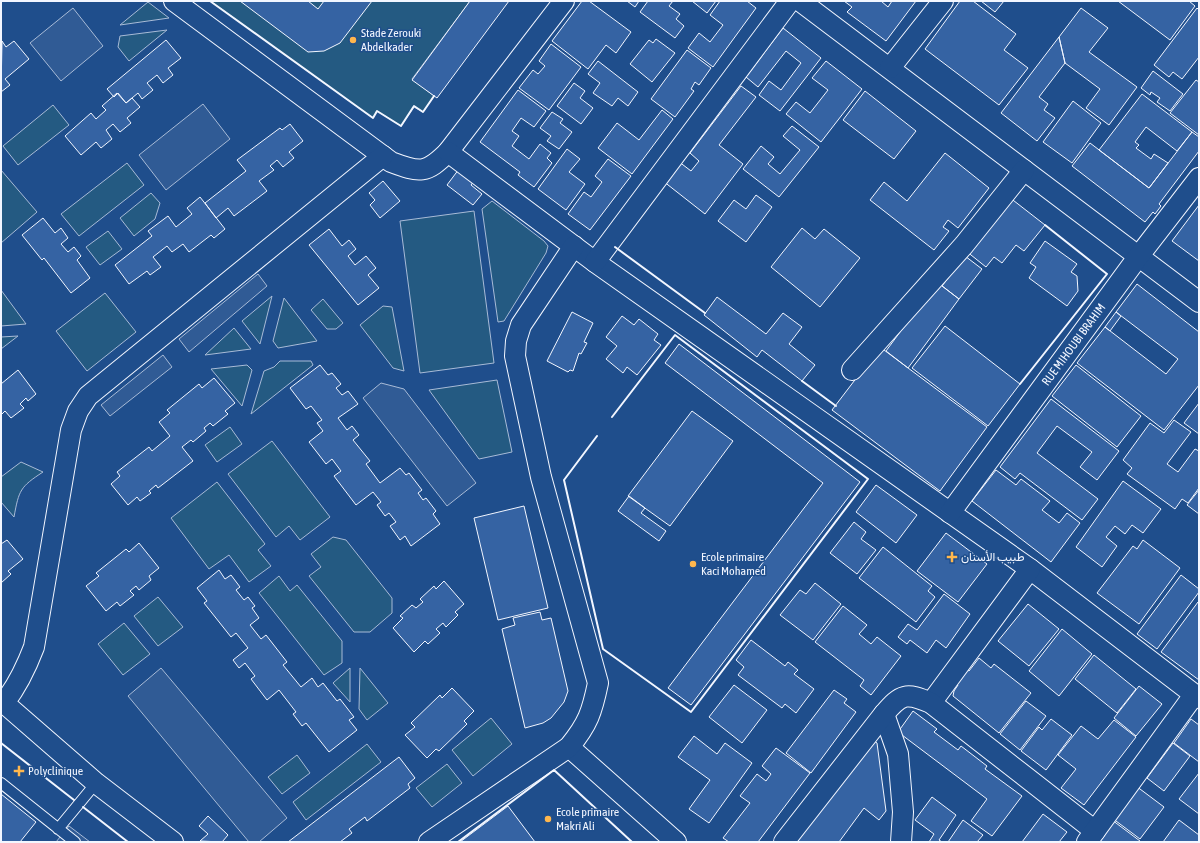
<svg xmlns="http://www.w3.org/2000/svg" width="1200" height="843" font-family="'Asap Condensed',Vazirmatn,sans-serif">
	<style>
		.green { fill: #245a82; stroke: #a8bbd7 }
		.parking { fill: #305b95; stroke: #a8bbd7 }
		.building { fill: #3563a3; stroke: #f2f6ff }
		.lines { fill: none; stroke-linecap: round; stroke-linejoin: round }
		.service-casing { stroke: #f2f6ff; stroke-width: 12 }
		.minor-casing { stroke: #f2f6ff; stroke-width: 22 }
		.service { stroke: #1f4e8c; stroke-width: 10 }
		.minor { stroke: #1f4e8c; stroke-width: 20 }
		.wall { stroke: #f2f6ff; stroke-width: 2 }
		.poi-dot { fill: #ffb74d; stroke: #1f4e8c; stroke-width: 1.5 }
		.labels { text-anchor: middle; stroke-width: 3; stroke-linejoin: round; paint-order: stroke }
		.poi-label { font-size: 12px; fill: #f2f6ff; stroke: #1f4e8c; text-anchor: start }
		.street-label { font-size: 12px; fill: #f2f6ff; stroke: #1f4e8c }
	</style>
	<rect width="100%" height="100%" fill="#1f4e8c"/>
	<!-- green -->
	<path class="green" d="M210,1H470L412,79L434,96L423,112L414,107L401,126L377,111L373,118Z
		M148,2L169,18L120,25Z
		M167,30L129,61L118,47L120,36Z
		M53,105L69,125L18,165L3,146Z
		M127,163L144,185L79,236L61,214Z
		M1,170L37,212L1,243Z
		M151,193L160,203L155,219L134,236L120,218Z
		M492,201L544,241L548,246L546,253L504,321L498,322L482,209Z
		M474,211L494,363L420,373L400,221Z
		M108,231L122,249L100,265L86,247Z
		M1,290L26,324L1,326Z
		M105,293L136,332L87,371L56,331Z
		M272,296L260,344L242,321Z
		M284,298L317,341L278,348L273,341Z
		M323,299L343,323L336,329H327L311,310Z
		M383,306L392,307L404,371L393,368L360,325Z
		M234,328L251,349L205,355Z
		M18,336L1,349V337Z
		M280,361H311L313,365L251,414L264,371L274,367Z
		M247,365L252,370L242,406L211,369Z
		M497,380L512,452L479,459L429,390Z
		M230,427L242,444L217,462L205,445Z
		M272,441L330,517L300,540L289,526L276,537L228,474Z
		M21,462L43,472C20,487 19,490 14,517L1,502V477Z
		M217,482L265,544L258,550L271,566L249,582L229,555L209,569L171,518Z
		M333,537L346,540L392,598V613L370,632H354L309,576L321,567L311,554Z
		M279,576L290,591L297,585L342,641V663L324,675L259,593Z
		M158,597L183,627L158,646L134,616Z
		M124,623L150,654L123,675L98,644Z
		M350,668V702L333,683Z
		M360,668L388,703L367,720L359,709Z
		M491,718L512,744L473,776L452,750Z
		M367,744L381,762L306,820L293,802Z
		M297,755L310,773L282,794L268,777Z
		M447,764L462,783L432,807L416,788Z"/>
	<!-- parking -->
	<path class="parking" d="M73,8L103,46L61,81L30,43Z
		M203,104L230,139L166,190L139,155Z
		M258,274L267,286L189,352L179,339Z
		M163,355L172,367L110,416L101,405Z
		M381,383L404,389L476,483L447,506L363,398Z
		M161,668L287,818L259,842H249L128,696Z
		M69,826L90,842H56Z"/>
	<!-- building -->
	<path class="building" d="M240,1H308L318,9L324,1H372L340,43L324,51L308,52Z
		M470,1H509L437,98L412,80Z
		M582,1H589L631,32L616,53L606,45L588,69L552,41Z
		M627,1H639L635,7Z
		M648,1H673L669,6L680,14L676,19L684,26L675,38L640,12Z
		M692,1H716L707,13Z
		M720,1H747L756,8L713,67L688,48L699,33L710,42L723,25L710,15Z
		M844,1H881L888,7L892,1H916L886,41L847,12L852,7Z
		M960,1H973L1016,34L1004,50L1028,68L999,105L925,49Z
		M981,1H1004L995,12Z
		M1118,1H1189L1195,6L1170,40Z
		M1081,8L1108,28L1089,52L1137,87L1109,125L1086,108L1100,89L1065,63L1059,37Z
		M1197,8L1199,10V57L1182,79L1173,72L1169,77L1154,65Z
		M783,28L821,58L780,111L759,95L769,81L781,90L801,63L786,51L758,87L746,77Z
		M1059,37L1065,63L1039,97L1048,104L1044,110L1055,118L1037,141L1001,113Z
		M656,39L675,53L652,82L630,64L649,40L653,43Z
		M166,40L181,58L168,68L173,75L163,83L157,75L147,83L153,90L142,99L138,93L126,103L118,93L114,97L107,89Z
		M2,41L6,47L14,41L29,59L5,79L10,85L1,92Z
		M551,44L581,67L549,110L519,88L533,70L538,74L545,66L539,61Z
		M687,50L711,68L699,85L695,82L691,89L694,91L675,117L651,99Z
		M598,61L638,92L628,106L618,98L612,106L593,93L600,83L588,74Z
		M826,61L862,89L821,142L786,114L796,102L810,113L828,90L812,78Z
		M1153,71L1183,94L1170,111L1157,102L1160,98L1151,92L1150,95L1141,88Z
		M1196,80L1199,82V135L1170,113Z
		M574,83L585,91L580,98L593,108L581,124L557,106Z
		M741,86L756,97L719,145L743,164L705,214L663,181L678,161L691,171L699,161L690,153Z
		M518,90L546,111L534,127L521,118L512,131L519,136L512,146L529,159L540,144L551,153L547,158L552,163L534,187L518,175L520,172L480,142Z
		M865,91L916,131L894,159L843,120Z
		M117,93L126,103L132,98L140,107L127,118L131,123L120,132L113,124L106,130L112,139L101,148L96,142L81,155L65,136L91,113L96,119L106,110L102,106Z
		M1142,94L1192,132L1177,151L1146,127L1135,142L1139,145L1136,148L1151,159L1154,154L1168,163L1149,188L1099,150Z
		M1073,101L1101,123L1072,163L1043,142Z
		M662,110L673,119L632,174L598,148L617,123L639,140Z
		M552,112L563,119L560,123L572,132L559,149L547,141L551,136L540,128Z
		M290,124L303,141L289,152L294,158L283,167L277,160L270,166L274,170L259,181L267,191L234,216L228,208L216,218L205,203L246,171L237,160L280,128L282,130Z
		M792,126L819,147L779,197L743,169L761,146L774,157L768,164L780,174L800,150L783,136Z
		M1192,132L1199,137V151L1159,204L1161,206L1155,214L1153,212L1145,222L1072,166L1090,143L1149,188Z
		M567,149L580,159L569,172L585,184L566,210L538,189Z
		M945,153L989,188L958,228L948,220L943,227L949,231L934,250L870,200L884,182L907,201Z
		M608,159L631,176L590,230L568,214L584,192L591,197L602,182L595,176Z
		M459,169L474,181L471,185L482,194L473,205L447,185Z
		M383,181L400,201L380,218L370,205L375,200L369,193Z
		M756,195L772,207L746,242L718,221L734,200L746,209Z
		M200,197L225,229L214,238L211,235L189,252L183,244L172,252L167,246L153,257L161,267L150,275L147,271L129,284L115,265L152,236L148,231L168,216L176,227L192,214L187,208Z
		M1009,197L1045,225L1024,251L1016,245L1002,263L994,257L986,267L966,251Z
		M1199,205V261L1172,241Z
		M43,218L55,233L61,228L68,238L61,244L68,252L74,247L81,256L77,260L90,278L71,293L44,258L42,260L22,235Z
		M802,228L815,239L824,229L860,258L820,307L771,267Z
		M329,229L342,246L349,240L356,249L348,256L355,265L366,256L376,268L368,275L379,288L358,305L309,245Z
		M1045,241L1077,264L1071,272L1077,276L1078,291L1067,306L1029,278L1036,267L1030,263Z
		M965,256L982,269L959,299L942,286Z
		M937,282L959,299L908,368L886,351Z
		M1137,284L1199,332V385L1164,430L1077,363L1105,327L1166,374L1178,359L1116,312Z
		M717,297L766,334L783,313L802,327L789,344L815,365L802,381L762,350L757,357L704,315Z
		M572,312L593,323L584,342L587,343L581,354L579,353L573,371L570,370L568,372L547,361Z
		M1116,312L1121,316L1110,331L1105,327Z
		M622,316L634,325L639,319L658,334L654,340L661,345L637,375L627,367L623,373L606,359L617,346L606,337Z
		M945,326L1020,384L988,426L912,368Z
		M679,344L860,482L691,705L668,688L823,483L665,363Z
		M880,347L987,427L940,491L832,410Z
		M320,365L328,375L332,373L341,384L336,388L342,395L348,391L358,404L338,418L347,430L352,426L359,435L353,440L370,461L366,464L380,483L400,468L406,475L409,473L422,490L418,493L423,500L426,498L436,511L433,514L440,524L411,546L405,536L400,540L390,526L396,522L389,513L385,516L377,505L381,502L373,492L356,505L334,476L341,471L332,459L326,464L309,442L323,431L317,423L322,420L311,406L306,409L290,388Z
		M1076,365L1141,416L1117,447L1052,396Z
		M18,370L36,394L28,401L26,398L20,404L24,408L11,418L5,411L1,415V384Z
		M214,378L235,403L225,411L228,414L213,426L210,423L204,428L206,431L193,442L191,440L182,447L193,461L158,488L156,485L149,491L151,493L140,501L137,497L128,505L111,484L120,476L117,472L149,447L152,451L170,436L159,422L170,413L167,410L199,384L202,388Z
		M1051,399L1119,451L1097,480L1080,467L1092,452L1057,426L1037,453L1098,499L1082,520L1020,473L1015,479L1000,467Z
		M1199,403V434L1184,423Z
		M692,411L733,441L670,526L628,496Z
		M1174,420L1191,432L1167,464L1178,472L1195,449L1199,451V488L1188,503L1182,499L1175,509L1127,474L1132,468L1123,460L1150,423L1164,433Z
		M996,470L1016,485L1021,479L1050,501L1042,510L1059,523L1067,513L1080,523L1051,562L972,501Z
		M1123,481L1161,509L1143,533L1132,525L1125,534L1115,526L1106,537L1117,546L1102,567L1076,547Z
		M876,485L917,515L896,543L856,512Z
		M1199,490V514L1187,505Z
		M629,496L645,508L641,513L666,531L659,541L618,511Z
		M524,506L548,608L498,620L474,518Z
		M854,522L866,532L861,539L876,550L857,574L830,553Z
		M946,533L987,564L958,602L917,571Z
		M7,540L23,559L8,571L11,574L1,583V544Z
		M1143,540L1180,568L1139,624L1097,593L1133,546L1137,549Z
		M139,543L159,568L149,576L151,580L139,590L136,586L130,591L134,595L120,606L117,602L106,611L86,586L99,576L96,573L126,549L129,552Z
		M883,547L932,586L928,591L935,597L916,622L859,578Z
		M219,570L225,579L231,575L240,587L236,590L244,600L248,597L255,606L252,608L259,618L250,625L261,639L266,635L287,662L283,665L301,687L312,678L318,687L323,683L337,701L340,699L354,717L349,720L357,730L329,752L306,723L302,726L293,714L296,712L279,690L267,700L251,679L255,676L245,663L239,668L233,660L248,648L236,633L231,637L204,603L207,601L197,588Z
		M1181,575L1199,589V592L1157,649L1137,634Z
		M444,581L464,604L455,612L458,615L446,627L443,623L436,629L440,633L428,644L425,641L414,652L393,628L403,618L400,616L412,605L416,608L423,602L420,599L434,586L436,589Z
		M815,583L841,604L813,640L780,615L800,590L806,594Z
		M944,594L970,614L946,648L936,640L927,653L910,640L907,644L898,637L908,624L917,630Z
		M1198,602H1199V680L1161,652Z
		M1028,604L1059,629L1029,666L998,641Z
		M843,606L867,625L859,634L871,644L877,637L901,656L871,695L860,686L864,680L815,642Z
		M540,612L542,620L551,618L568,691L564,702L551,718L543,723L525,728L502,629L515,625L513,618Z
		M1062,629L1092,654L1059,696L1029,671Z
		M751,640L785,666L788,662L798,670L794,674L814,689L796,713L785,704L782,708L738,675L744,667L736,660Z
		M1094,655L1136,689L1117,713L1075,679Z
		M979,658L991,668L994,664L1031,693L999,733L953,696L954,691L958,685L954,683L965,668L969,671Z
		M734,685L767,710L742,743L709,717Z
		M1139,686L1162,704L1136,736L1114,718Z
		M452,688L474,711L464,721L467,724L439,751L436,749L427,758L405,735L415,727L411,723L440,695L442,698Z
		M834,690L847,699L844,703L856,712L811,773L786,753Z
		M1026,701L1046,716L1020,750L1000,734Z
		M913,711L937,729L934,732L958,750L961,746L987,766L985,769L1022,796L992,836L971,821L987,799L898,732Z
		M1051,719L1072,735L1046,770L1021,751L1039,727L1042,730Z
		M1191,719L1199,725V762L1174,743Z
		M1114,720L1136,737L1084,805L1061,788L1076,769L1058,755L1081,726L1098,739Z
		M694,736L717,754L725,743L752,763L709,823L689,809L710,780L678,757Z
		M870,738L877,743L886,811L879,820L864,808L839,842H790Z
		M1173,743L1190,756L1164,791L1147,778Z
		M776,748L810,773L758,842H729L723,838L750,803L740,796L757,774L766,781L771,774L762,766Z
		M399,757L415,778L408,784L410,788L367,821L365,817L349,829L352,833L340,842H288Z
		M1199,773V814L1179,799Z
		M1136,786L1164,807L1140,839L1112,818Z
		M1,794L36,822L20,842H1Z
		M932,797L956,815L939,840L942,842H929L934,834L915,820Z
		M508,806L535,842H460Z
		M1043,814L1067,832L1059,842H1022Z
		M208,816L228,835L222,842L200,841L208,834L199,826Z
		M963,820L983,835L977,842H948Z
		M1112,820L1140,841L1139,842H1096Z
		M1179,820L1199,835V842H1163Z"/>
	<g class="lines">
		<defs>
			<path id="service" d="M1,783L75,842
				M58,829L96,783"/>
			<g id="minor">
				<path d="M174,1L391,162C420,173 426,174 448,152L564,1"/>
				<path d="M800,1L1199,302"/>
				<path d="M890,68L943,1"/>
				<path d="M448,152L595,262L1030,569L1199,698"/>
				<path d="M595,262L790,1"/>
				<path d="M852,370L964,245L1024,170"/>
				<path id="s1" d="M950,513L1138,257L1199,178"/>
				<path d="M1,702L4,703L96,783L173,842"/>
				<path d="M4,703C18,685 26,668 34,647L71,430L78,411L88,396L383,156"/>
				<path d="M931,703L1030,569"/>
				<path d="M884,714L898,754L903,812L901,842"/>
				<path d="M569,747L676,842"/>
				<path d="M429,842L569,747C588,724 592,712 598,683L541,477L515,356L516,341L521,325L574,246"/>
				<path d="M784,842L884,714C901,694 906,692 931,703L1095,831"/>
				<path d="M1087,842L1194,695"/>
			</g>
		</defs>
		<!-- service casing -->
		<use href="#service" class="service-casing"/>
		<!-- minor casing -->
		<use href="#minor" class="minor-casing"/>
		<!-- service -->
		<use href="#service" class="service"/>
		<!-- minor -->
		<use href="#minor" class="minor"/>
		<!-- wall -->
		<path class="wall" d="M210,1L373,118L377,111L401,126L414,106L423,112L434,96
			M615,247L705,313
			M802,381L836,406
			M1020,384L1107,274L1045,225
			M597,436L564,480L603,649L691,712L868,479L675,335L612,417
			M1,743L74,800
			M83,807L128,842
			M458,842L554,770L632,842"/>
	</g>
	<!-- markers -->
	<g class="poi-dot">
		<circle cx="353" cy="40" r="4"/>
		<path d="M950 551h4v4h4v4h-4v4h-4v-4h-4v-4h4z"/>
		<circle cx="693" cy="564" r="4"/>
		<path d="M17 765h4v4h4v4h-4v4h-4v-4h-4v-4h4z"/>
		<circle cx="548" cy="819" r="4"/>
	</g>
	<g class="labels">
		<!-- poi labels -->
		<g class="poi-label">
			<text x="361" y="37">Stade Zerouki<tspan x="361" dy="14">Abdelkader</tspan></text>
			<text x="701" y="561">Ecole primaire<tspan x="701" dy="14">Kaci Mohamed</tspan></text>
			<text x="961" y="561">طبيب الأسنان</text>
			<text x="28" y="775">Polyclinique</text>
			<text x="556" y="816">Ecole primaire<tspan x="556" dy="14">Makri Ali</tspan></text>
		</g>
		<!-- street labels -->
		<g class="street-label">
			<text dy="4" stroke="none"><textPath href="#s1" startOffset="209">RUE MIHOUBI BRAHIM</textPath></text>
		</g>
	</g>
	<!-- border -->
	<rect width="1200" height="843" fill="none" stroke="#f2f6ff" stroke-width="4"/>
</svg>
